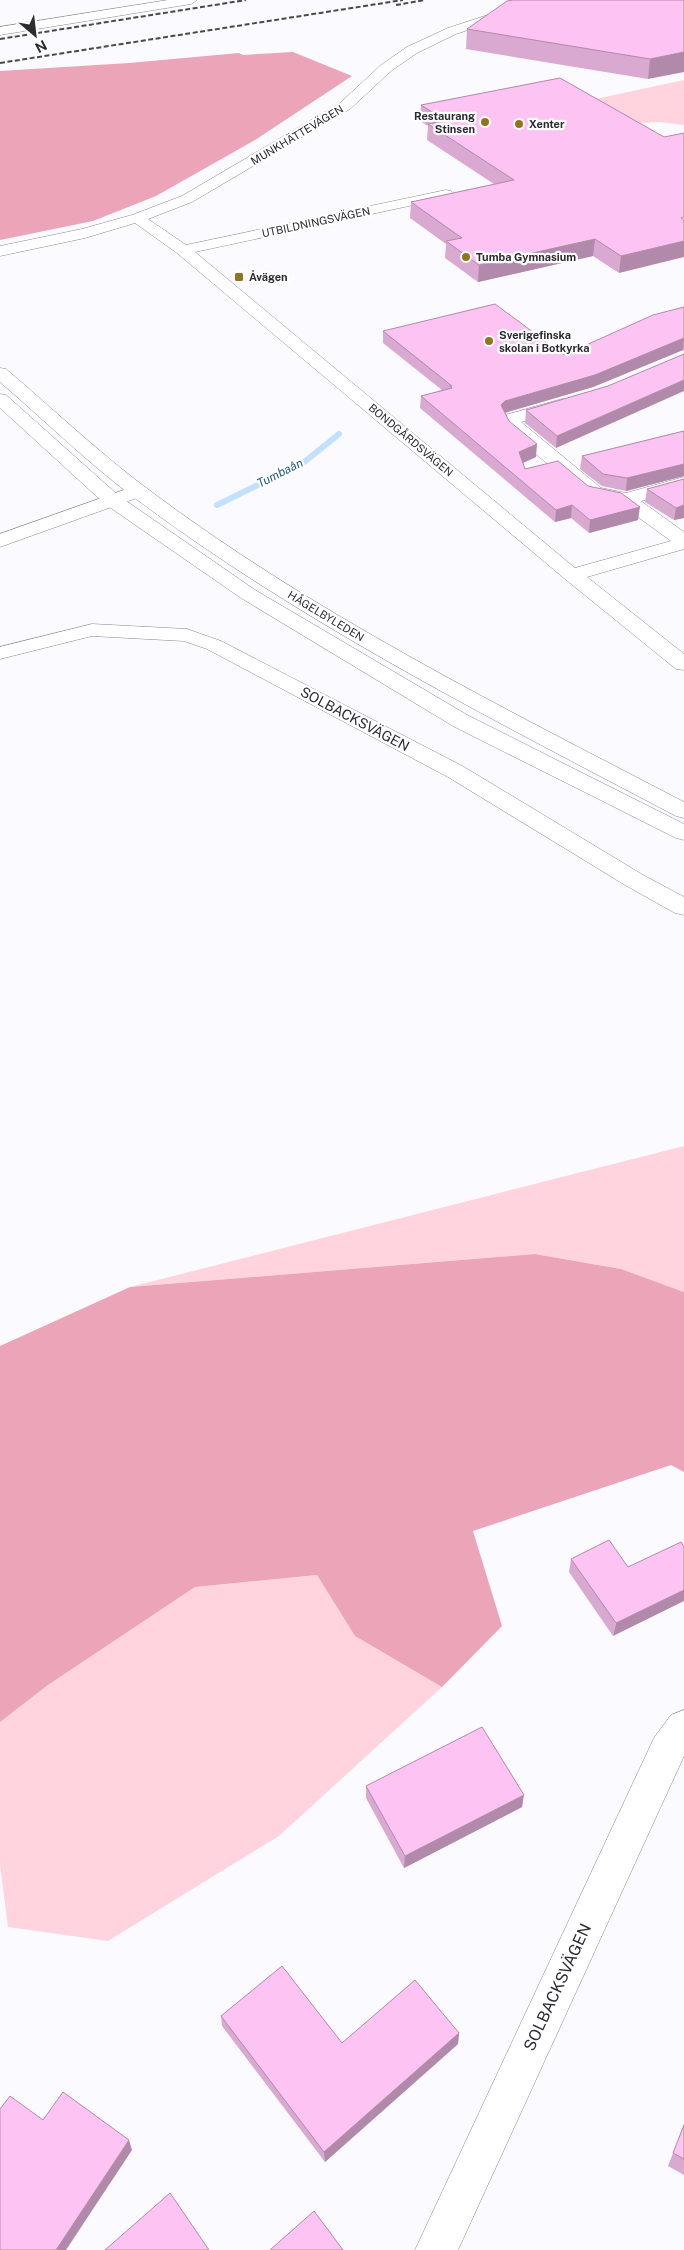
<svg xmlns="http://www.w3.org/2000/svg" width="684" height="2250" font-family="'Public Sans',sans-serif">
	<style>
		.green { fill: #ffd4df }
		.forest { fill: #eca4b8 }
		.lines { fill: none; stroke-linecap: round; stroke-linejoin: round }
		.stream { stroke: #c1e1fe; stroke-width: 6 }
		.street-casing { stroke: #8c8598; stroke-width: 1 }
		.secondary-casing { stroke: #8c8598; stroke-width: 1 }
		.street { fill: #fff; fill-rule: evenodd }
		.secondary { fill: #fff; fill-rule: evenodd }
		.rail { stroke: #4a474f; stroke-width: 2; stroke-dasharray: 5 2.5; stroke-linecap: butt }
		.wall { fill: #daa9d1 }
		.shaded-wall { fill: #b189aa }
		.building { fill: #fdc4f3; stroke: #b189aa }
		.poi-dot { fill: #94741b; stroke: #fff; stroke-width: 2 }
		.labels { text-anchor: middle; stroke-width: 4.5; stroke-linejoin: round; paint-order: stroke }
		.far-poi-label { font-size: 11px; font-weight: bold; fill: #2e2b33; stroke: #fff; text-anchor: start }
		.far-street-label { font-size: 11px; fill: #2e2b33; stroke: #fff }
		.far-water-label { font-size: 12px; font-style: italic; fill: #1a5481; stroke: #fff }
		.street-label { font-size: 14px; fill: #2e2b33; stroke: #fff }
		.near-street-label { font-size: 16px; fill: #2e2b33; stroke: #fff }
	</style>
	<rect width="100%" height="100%" fill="#fbfafe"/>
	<!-- green -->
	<path class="green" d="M684,80V125L659,122L627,124L586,101Z
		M684,1146V1292L621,1269L535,1254L130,1287Z
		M317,1575L355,1636L442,1687L279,1836L108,1941L8,1927L0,1865V1722L48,1685L195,1587Z"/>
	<!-- forest -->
	<path class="forest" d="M293,52L352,76L255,140L156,196L93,221L0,240V71L129,63L239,53L243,55Z
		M535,1254L621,1269L684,1292V1472L671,1465L473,1531L502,1626L442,1687L355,1636L317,1575L195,1587L48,1685L0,1722V1346L130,1287Z"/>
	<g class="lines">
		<!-- stream -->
		<path class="stream" d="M217,505L303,463L339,434"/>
		<defs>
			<path id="street" d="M563,0H588L582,4L501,19L456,34L417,53L391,71L350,109L192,202L148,219L186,245L446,190L451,191L453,194L451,197L446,198L195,252L575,568L671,541L620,504L588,497L509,432L502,419L505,415L562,399L568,400L571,404L568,408L521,422L601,488L626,493L684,477V489L641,501L684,532V549L587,577L684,654V670L676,669L565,579L177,253L135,223L85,238L0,256V246L82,229L132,215L182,196L340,103L381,65L407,47L448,28L494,13Z
				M138,485L145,487L147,491L145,495L0,547V534Z
				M92,624L187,629L221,641L464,767L643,875L684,897V915L675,913L625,885L448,777L207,649L184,641L92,636L0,659V647Z
				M684,1710V1756L458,2250H415L654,1738L671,1715Z"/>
			<path id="secondary" d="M168,0H197L191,4L0,35V27Z
				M0,368L6,369C52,408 97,451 145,487C312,613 500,706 684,802V818L676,816C490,718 301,623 132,496C86,461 44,420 0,382Z
				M0,394L6,395L119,496L255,590L469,716L684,824V840L676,838L453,726L241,598L105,504L0,408Z"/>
		</defs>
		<!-- street casing -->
		<use href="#street" class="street-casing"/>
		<!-- secondary casing -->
		<use href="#secondary" class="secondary-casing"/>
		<!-- street -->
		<use href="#street" class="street"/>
		<!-- secondary -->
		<use href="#secondary" class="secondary"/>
		<!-- rail -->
		<path class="rail" d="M396,5L425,0
			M0,39L246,0
			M0,63L403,0"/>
	</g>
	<!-- wall -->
	<path class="wall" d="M684,0L648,79L466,49L467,29Z
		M421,105L664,137L619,273L593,256L478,282L445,258L446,244L410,218L411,202L494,184L427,140L428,126L420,121Z
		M684,307V351L683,350L593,387L505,413L509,421L536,457L523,463L525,469L588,486L638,520L589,533L571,518L555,522L420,408L421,396L442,390L383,343V331L564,355Z
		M608,386L556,448L525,423L526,410Z
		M684,431V476L626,491L602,486L580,469L582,456Z
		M684,479V518L674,520L645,502L647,489Z
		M571,1559L628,1567L613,1636L569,1572Z
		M366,1786L522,1807L404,1868L366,1798Z
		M221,2016L342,2043L459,2033L458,2044L325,2162L222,2026Z
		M684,2125V2175L668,2166Z"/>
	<!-- shaded-wall -->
	<path class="shaded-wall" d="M684,52V72L648,79L650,59Z
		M595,239L593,256L478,282L479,265Z
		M684,241V257L619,273L621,256Z
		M684,338L683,350L593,387L504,413L501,405L505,401Z
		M684,380V391L556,448L557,436Z
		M537,444L536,457L518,465L519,452Z
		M684,464V476L626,491L627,478Z
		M572,505L571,518L555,522L556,510Z
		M684,505V518L674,520L676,508Z
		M640,507L638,520L589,533L590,520Z
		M684,1590V1601L613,1636L616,1623Z
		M524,1795L522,1807L404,1868L405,1856Z
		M459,2033L458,2044L325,2162L324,2152Z
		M129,2140L132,2150L66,2250H56Z"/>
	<!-- building -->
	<path class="building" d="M513,0H684V52L650,59L467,29L507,1Z
		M560,78L664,137L684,133V217L681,218L684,220V241L621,256L595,239L479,265L446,241L462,238L411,202L514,180L428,124L446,121L421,105Z
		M495,304L564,355L653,315L684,307V338L595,375L505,401L501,405L509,421L537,444L519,452L525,469L558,461L588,486L621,493L640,507L590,520L572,505L556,510L421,396L452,388L450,386H452L383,331Z
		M684,354V380L557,436L526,410L608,386Z
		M684,431V464L627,478L603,474L582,456Z
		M684,479V505L676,508L647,489Z
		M609,1540L628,1567L681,1542L684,1547V1590L616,1623L571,1559Z
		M482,1727L524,1795L405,1856L366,1786Z
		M282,1966L342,2043L415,1980L459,2033L324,2152L221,2016Z
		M63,2092L129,2140L56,2250H0V2109L10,2096L43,2120Z
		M684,2125V2159L673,2153Z
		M170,2193L209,2250H105Z
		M314,2211L343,2250H270Z"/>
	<!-- markers -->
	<g class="poi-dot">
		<circle cx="485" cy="122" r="5"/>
		<circle cx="519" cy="124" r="5"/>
		<circle cx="466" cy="257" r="5"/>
		<rect x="234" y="272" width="10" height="10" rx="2.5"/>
		<circle cx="489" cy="341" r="5"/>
	</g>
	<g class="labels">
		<!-- far-poi labels -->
		<g class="far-poi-label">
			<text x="475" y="120" text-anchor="end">Restaurang<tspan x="475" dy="13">Stinsen</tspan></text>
			<text x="529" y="128">Xenter</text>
			<text x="476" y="261">Tumba Gymnasium</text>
			<text x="249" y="281">Åvägen</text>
			<text x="499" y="339">Sverigefinska<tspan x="499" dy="13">skolan i Botkyrka</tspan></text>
		</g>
		<!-- far-street labels -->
		<g class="far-street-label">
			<text transform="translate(297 135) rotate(-31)" y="4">MUNKHÄTTEVÄGEN</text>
			<text transform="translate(316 222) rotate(-12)" y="4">UTBILDNINGSVÄGEN</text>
			<text transform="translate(411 440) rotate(40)" y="4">BONDGÅRDSVÄGEN</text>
			<text transform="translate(326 616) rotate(31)" y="4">HÅGELBYLEDEN</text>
		</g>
		<!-- far-water labels -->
		<g class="far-water-label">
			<text transform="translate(280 473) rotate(-27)" y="4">Tumbaån</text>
		</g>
		<!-- street labels -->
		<g class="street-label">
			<text transform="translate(355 719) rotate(28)" y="5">SOLBACKSVÄGEN</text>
		</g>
		<!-- near-street labels -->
		<g class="near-street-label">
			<text transform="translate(557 1987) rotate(-65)" y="6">SOLBACKSVÄGEN</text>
		</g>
	</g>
	<!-- north arrow -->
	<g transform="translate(35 35) rotate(152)" stroke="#ffffff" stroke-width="4" paint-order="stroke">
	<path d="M0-4L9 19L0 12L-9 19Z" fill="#2e2b33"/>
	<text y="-8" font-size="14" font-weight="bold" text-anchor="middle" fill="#2e2b33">N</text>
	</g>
</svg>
